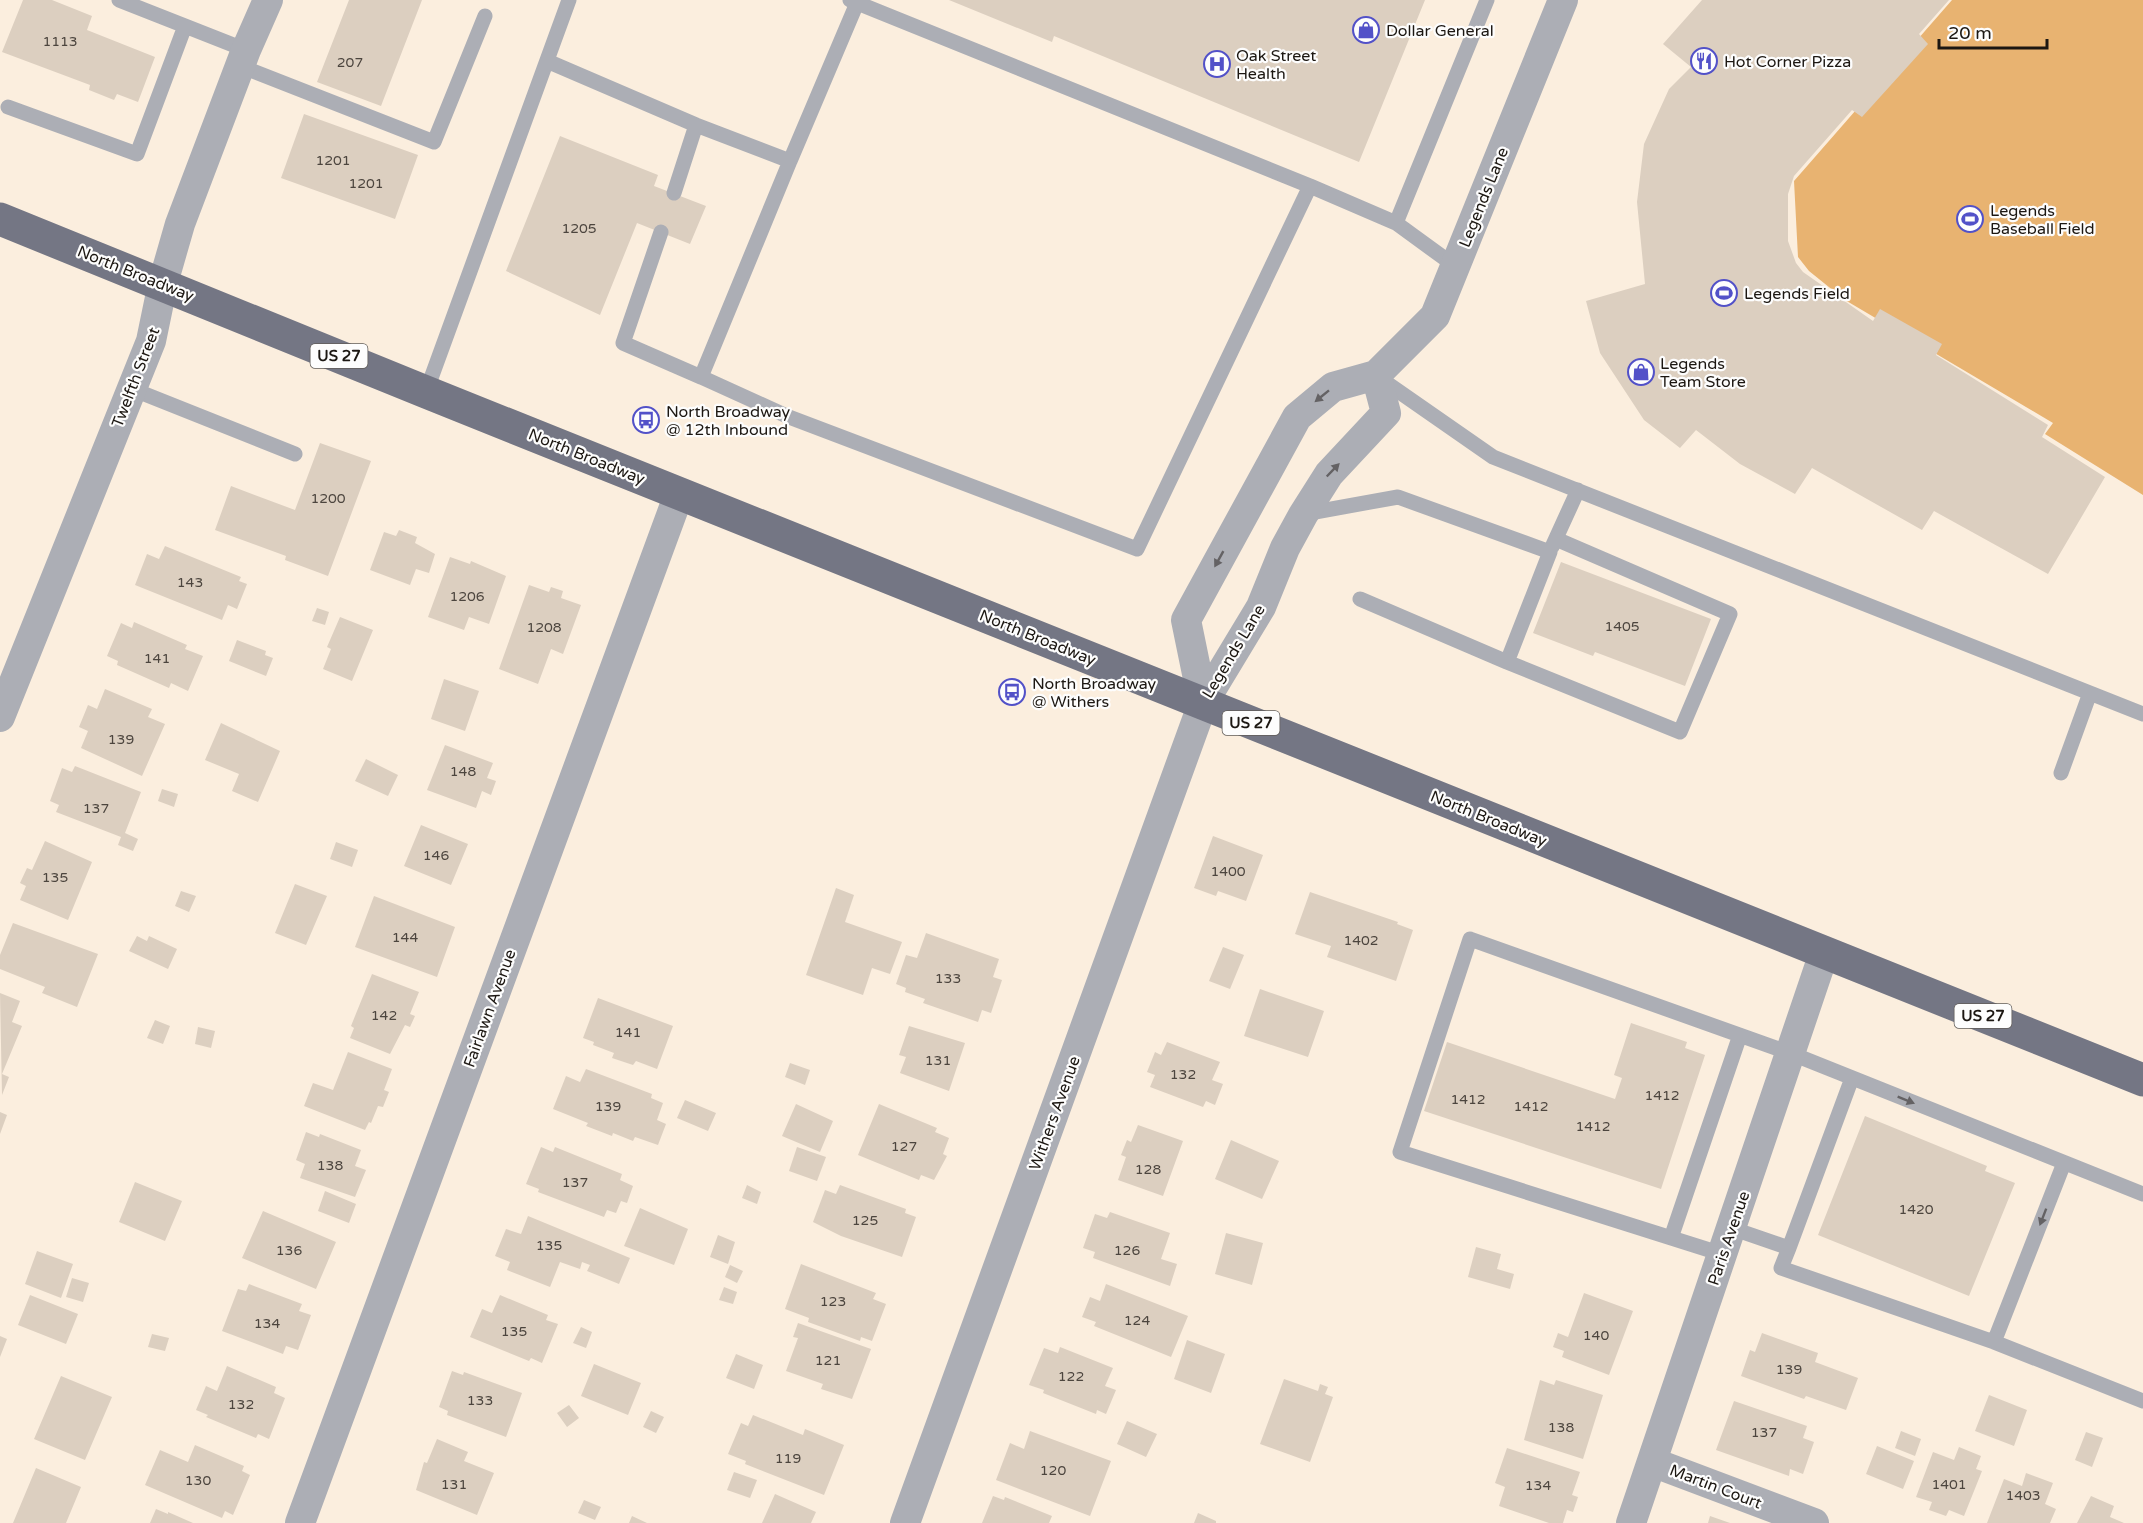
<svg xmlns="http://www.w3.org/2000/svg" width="2143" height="1523" font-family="'Varela Round',sans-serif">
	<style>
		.green { fill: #e8b371 }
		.building { fill: #dccfc0 }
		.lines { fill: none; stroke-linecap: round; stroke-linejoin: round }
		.lane { stroke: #acaeb5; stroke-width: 15 }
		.street { stroke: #acaeb5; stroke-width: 30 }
		.primary { stroke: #747684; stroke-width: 33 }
		.oneway { fill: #646264 }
		.labels { text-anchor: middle; stroke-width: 4.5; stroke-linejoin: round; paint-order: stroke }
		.number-label { font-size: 14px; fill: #4c453e }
		.shield { fill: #fdfdfd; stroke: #605c58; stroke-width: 1.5 }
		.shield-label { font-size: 15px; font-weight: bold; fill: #1c1712 }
		.poi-label { font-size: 16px; fill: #1c1712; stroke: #fdfdfd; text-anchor: start }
		.street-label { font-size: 16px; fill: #1c1712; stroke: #fdfdfd }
	</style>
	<rect width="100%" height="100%" fill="#fbeede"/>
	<!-- green -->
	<path class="green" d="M1952,0H2143V495L2045,434L2053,423L1845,300L1809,271L1798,257L1794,181Z"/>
	<!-- building -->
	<path class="building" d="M23,0H52L92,16L87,30L155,57L138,102L117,94L114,100L89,90L90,85L2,52Z
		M349,0H422L381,106L317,82Z
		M949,0H1425L1359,162L1054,36L1052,42Z
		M1702,0H1949L1919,34L1928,44L1862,117L1852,110L1794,176L1788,194V241L1796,263L1803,272L1873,321L1880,309L1942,344L1936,355L2048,425L2042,437L2105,477L2048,574L1934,511L1922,530L1812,468L1795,494L1740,464L1696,430L1680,448L1644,420L1600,353L1586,301L1645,284L1637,202L1644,144L1669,89L1691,67L1663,44Z
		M304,114L418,155L395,219L281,178Z
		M560,136L658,175L654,186L706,206L690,244L637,223L600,315L506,271Z
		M320,443L371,461L328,576L285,560L286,556L215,530L231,486L295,510Z
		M399,530L417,537L415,543L435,554L429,573L416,569L410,585L370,570L384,532L396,536Z
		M165,546L241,577L239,581L247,584L237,609L228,605L222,620L135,585L147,554L159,559Z
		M450,557L470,564L471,561L506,576L489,624L469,617L464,630L428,617Z
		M1561,562L1711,619L1685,686L1595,652L1593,656L1533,633Z
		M529,585L549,592L551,587L563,591L561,598L581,605L563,654L551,649L538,684L499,669Z
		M317,608L329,612L325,625L312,621Z
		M340,617L373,630L352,681L323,669L331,649L327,647Z
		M134,622L187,645L185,649L203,656L188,691L171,683L169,688L117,665L118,661L107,656L121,623L132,628Z
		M237,640L266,651L265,655L273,658L266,676L229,661Z
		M444,679L479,691L465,731L431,719Z
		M105,689L152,709L148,717L165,724L142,776L81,748L88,731L79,727L88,705L97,709Z
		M221,723L280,751L258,802L232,791L239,774L205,760Z
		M445,745L493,763L487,778L496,781L491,795L482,791L476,808L427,790Z
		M366,759L398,775L388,796L355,781Z
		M75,766L141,792L125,833L138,839L133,851L118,845L121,837L56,812L59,805L50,801L62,768L72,772Z
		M162,789L178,794L174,807L158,801Z
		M421,825L468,844L451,885L404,866Z
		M1213,836L1263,855L1246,901L1218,891L1216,896L1194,888Z
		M45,841L92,862L68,920L20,900L26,886L20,883L27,868L32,870Z
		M336,842L358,850L352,867L330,859Z
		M295,884L327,896L306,945L275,933Z
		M836,888L854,895L845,922L902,942L890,974L872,968L863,995L806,975Z
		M181,891L196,896L189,912L175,906Z
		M1310,892L1398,922L1397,924L1413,930L1396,981L1327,957L1331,946L1295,934Z
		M374,896L455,927L437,977L355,947Z
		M13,923L98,954L77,1007L42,993L45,987L0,969V955Z
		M926,933L999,959L993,977L1002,980L991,1013L982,1010L978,1022L923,1003L925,999L905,992L906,988L896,984L906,955L917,958Z
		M137,936L147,941L149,936L177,949L168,969L129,951Z
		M1223,947L1244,955L1230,989L1209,981Z
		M372,974L419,992L410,1014L415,1016L410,1027L405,1025L390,1054L350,1038L354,1028L351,1026Z
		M1260,989L1324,1011L1308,1057L1244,1036Z
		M0,993L20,1001L12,1022L22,1026L2,1074L9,1077L2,1095Z
		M598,998L673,1026L657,1069L636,1061L633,1065L612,1058L614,1053L593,1045L594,1042L583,1038Z
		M155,1020L170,1026L163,1044L147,1038Z
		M1631,1023L1687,1042L1685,1048L1705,1055L1661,1189L1424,1111L1447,1042L1615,1099L1622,1078L1614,1075Z
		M909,1026L965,1043L949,1091L900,1073L906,1057L899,1055Z
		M198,1027L215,1031L211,1048L195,1044Z
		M1167,1042L1220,1062L1212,1080L1223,1084L1215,1105L1206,1101L1203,1107L1150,1087L1155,1075L1147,1072L1155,1052L1161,1055Z
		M348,1052L392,1069L384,1090L389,1092L383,1107L378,1106L371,1123L369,1122L365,1130L304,1106L313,1083L333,1090Z
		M790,1063L810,1070L805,1085L785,1077Z
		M586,1069L652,1094L651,1098L663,1103L657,1120L666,1124L658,1145L635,1137L633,1141L613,1133L612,1136L586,1126L588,1123L553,1109L566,1076L580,1082Z
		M685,1100L716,1113L708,1131L677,1118Z
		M796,1104L833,1121L820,1152L782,1136Z
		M879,1104L937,1128L935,1132L949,1138L943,1154L947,1156L934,1180L921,1175L919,1180L858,1155Z
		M0,1112L7,1115L0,1134Z
		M1865,1116L1987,1166L1985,1171L2015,1183L1969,1296L1818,1235Z
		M1138,1125L1183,1141L1163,1196L1118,1180L1126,1157L1121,1155L1127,1140L1131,1142Z
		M306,1132L319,1137L320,1134L361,1150L355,1166L366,1170L355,1197L300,1178L305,1164L296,1160Z
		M1231,1140L1279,1161L1262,1199L1215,1179Z
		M541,1147L553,1152L555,1147L622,1174L620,1180L633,1186L627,1203L621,1201L616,1213L607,1210L604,1217L538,1192L539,1189L526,1184Z
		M797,1147L826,1157L817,1181L789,1171Z
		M135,1182L182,1201L165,1241L119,1222Z
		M747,1185L761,1192L757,1204L742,1198Z
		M840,1185L906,1209L905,1213L916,1217L902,1257L841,1236L813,1222L825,1190L836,1194Z
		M325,1191L356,1204L349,1223L318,1211Z
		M640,1208L688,1229L674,1265L624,1246Z
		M263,1211L336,1242L316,1289L242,1258Z
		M1110,1212L1170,1233L1161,1259L1177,1264L1170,1286L1093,1258L1095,1252L1083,1248L1095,1214L1107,1218Z
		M528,1216L630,1258L619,1284L587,1271L590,1265L582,1262L580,1269L560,1262L550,1287L507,1270L510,1262L495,1256L506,1229L521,1234Z
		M1226,1233L1263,1243L1252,1285L1215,1274Z
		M718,1235L735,1242L728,1264L710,1257Z
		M1476,1247L1501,1254L1497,1269L1514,1274L1510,1289L1468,1277Z
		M37,1251L73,1264L61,1298L25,1284Z
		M801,1264L876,1293L873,1299L886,1304L872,1341L861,1337L860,1341L808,1322L809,1318L785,1309Z
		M730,1265L743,1271L737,1283L725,1277Z
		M72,1278L89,1283L83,1302L66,1297Z
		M249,1284L302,1304L299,1311L311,1315L298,1350L286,1346L283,1354L222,1331L238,1289L246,1291Z
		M1106,1284L1188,1316L1171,1357L1094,1326L1096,1322L1082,1317L1090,1297L1100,1301Z
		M724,1287L737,1292L733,1304L719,1300Z
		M1584,1293L1633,1311L1609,1375L1562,1357L1564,1351L1553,1347L1558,1333L1568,1337Z
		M30,1295L78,1314L66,1344L18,1325Z
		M500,1295L548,1315L546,1320L558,1324L542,1363L531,1358L529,1361L470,1337L482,1309L492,1313Z
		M798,1323L871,1349L852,1399L821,1389L823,1384L786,1371L798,1338L793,1337Z
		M581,1327L592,1332L586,1348L573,1343Z
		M1762,1333L1818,1353L1815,1362L1858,1378L1846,1410L1806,1396L1804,1399L1741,1376L1750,1350L1755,1352Z
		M152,1334L169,1338L165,1351L148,1347Z
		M0,1336L7,1339L0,1357Z
		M1187,1340L1225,1354L1211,1393L1174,1379Z
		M1060,1347L1113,1368L1105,1386L1116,1390L1106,1414L1097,1410L1096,1414L1043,1393L1044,1390L1029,1385L1044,1348L1058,1353Z
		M736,1354L763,1365L754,1389L726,1378Z
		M594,1364L641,1383L628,1415L581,1396Z
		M227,1366L276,1387L274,1393L285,1398L269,1439L258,1434L256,1438L206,1417L208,1415L196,1410L206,1386L217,1391Z
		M452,1371L463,1375L464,1372L522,1393L506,1437L447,1415L448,1411L439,1407Z
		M61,1376L112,1397L85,1460L34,1439Z
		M1284,1379L1318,1391L1320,1384L1328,1387L1325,1394L1333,1397L1310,1462L1260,1444Z
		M1540,1380L1554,1385L1556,1380L1603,1395L1583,1459L1524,1440Z
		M1989,1395L2027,1410L2014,1446L1975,1431Z
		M1734,1401L1807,1426L1803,1438L1814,1442L1803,1474L1790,1469L1789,1476L1716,1450Z
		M569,1405L579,1418L567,1427L557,1413Z
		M651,1411L664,1417L656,1433L643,1427Z
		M753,1415L803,1435L805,1429L844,1445L824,1495L745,1464L746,1461L728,1454L741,1423L748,1426Z
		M1127,1421L1157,1434L1146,1457L1117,1444Z
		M1030,1431L1111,1461L1090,1516L996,1480L1010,1443L1024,1449Z
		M1901,1431L1921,1439L1915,1456L1895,1448Z
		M2086,1432L2103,1438L2092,1467L2075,1460Z
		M437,1439L468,1452L464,1461L494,1473L477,1515L416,1490L424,1462L427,1463Z
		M195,1445L244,1466L242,1471L250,1475L233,1515L225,1511L222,1518L145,1485L160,1450L188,1462Z
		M1877,1446L1914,1461L1903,1489L1866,1474Z
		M1959,1447L1981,1456L1976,1469L1982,1471L1964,1516L1949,1510L1946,1516L1929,1510L1932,1502L1916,1497L1933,1452L1954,1460Z
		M1507,1448L1580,1472L1572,1495L1578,1497L1573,1512L1567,1510L1563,1523H1549L1499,1506L1505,1487L1495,1483Z
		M36,1468L81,1487L66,1523H13Z
		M734,1472L757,1480L750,1498L727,1490Z
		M2026,1473L2053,1483L2045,1504L2056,1509L2050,1523H1987L2004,1479L2022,1486Z
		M775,1494L816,1512L811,1523H762Z
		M993,1496L1004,1500L1005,1497L1052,1516L1049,1523H982Z
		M2091,1496L2114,1506L2110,1517L2124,1523H2077Z
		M584,1500L601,1507L595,1520L578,1513Z
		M156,1509L168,1514V1512L193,1523H150Z
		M1198,1513L1216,1521V1523H1194Z
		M632,1516L647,1523H629Z
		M1710,1516L1730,1523H1708Z"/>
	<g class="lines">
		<!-- lane -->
		<path class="lane" d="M119,0L246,50
			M850,0L1310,186
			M547,61L696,125L790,161L701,377L789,417L1137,549L1310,186L1396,223
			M240,66L434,142L485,16
			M8,107L137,154L185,26
			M790,161L857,3
			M674,193L696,125
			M661,232L623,343L701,377
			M1455,266L1396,223L1487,0
			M1378,377L1493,457L2143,714
			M132,389L295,454
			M426,392L569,0
			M1304,514L1398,497L1550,552L1507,662L1360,599
			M1552,547L1578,490
			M1507,662L1680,732L1730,614L1556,539
			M2061,773L2090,693
			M1731,1228L1789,1248L1852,1078
			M1671,1238L1740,1035
			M1789,1248L1781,1268L1994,1342L2143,1401
			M1722,1254L1400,1152L1470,939L1790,1053L2143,1194
			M1994,1342L2064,1163"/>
		<!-- street -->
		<path class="street" d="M1203,703L1186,620L1297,417L1333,387L1376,375L1435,316L1563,0
			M0,717L151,341L163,283L180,224L246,50L268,0
			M1652,1462L1814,1523
			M300,1523L679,494
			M905,1523L1203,703L1261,607L1285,548L1303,515L1329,474L1386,413L1376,375
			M1631,1523L1824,953"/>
		<!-- primary -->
		<path class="primary" d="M0,219L426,392L2143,1080"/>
	</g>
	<!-- one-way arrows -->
	<defs><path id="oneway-solid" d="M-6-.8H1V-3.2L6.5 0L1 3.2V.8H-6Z" transform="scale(1.5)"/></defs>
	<g class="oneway">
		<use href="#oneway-solid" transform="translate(1322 396) rotate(141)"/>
		<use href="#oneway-solid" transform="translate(1333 470) rotate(-46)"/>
		<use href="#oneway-solid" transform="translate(1219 559) rotate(119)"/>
		<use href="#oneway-solid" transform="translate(1906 1100) rotate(22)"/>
		<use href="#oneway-solid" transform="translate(2043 1217) rotate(111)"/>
	</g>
	<!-- icons -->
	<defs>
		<symbol id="shop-ring" viewBox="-11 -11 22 22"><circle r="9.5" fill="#fdfdfd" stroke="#5251c8" stroke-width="1.5"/><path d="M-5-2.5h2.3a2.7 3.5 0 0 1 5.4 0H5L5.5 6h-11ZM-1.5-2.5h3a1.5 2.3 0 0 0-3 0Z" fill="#5251c8"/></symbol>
		<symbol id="restaurant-ring" viewBox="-11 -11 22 22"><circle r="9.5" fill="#fdfdfd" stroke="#5251c8" stroke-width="1.5"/><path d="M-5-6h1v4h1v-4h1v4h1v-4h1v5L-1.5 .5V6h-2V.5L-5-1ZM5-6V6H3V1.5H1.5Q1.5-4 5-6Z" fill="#5251c8"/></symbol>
		<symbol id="hospital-ring" viewBox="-11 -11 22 22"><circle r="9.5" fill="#fdfdfd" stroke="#5251c8" stroke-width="1.5"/><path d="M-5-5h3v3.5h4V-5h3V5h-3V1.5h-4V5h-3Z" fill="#5251c8"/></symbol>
		<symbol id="stadium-ring" viewBox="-11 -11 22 22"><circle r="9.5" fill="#fdfdfd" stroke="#5251c8" stroke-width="1.5"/><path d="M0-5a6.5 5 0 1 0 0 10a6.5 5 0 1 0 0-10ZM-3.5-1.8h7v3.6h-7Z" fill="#5251c8"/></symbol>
		<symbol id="bus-ring" viewBox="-11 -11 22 22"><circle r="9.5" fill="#fdfdfd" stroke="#5251c8" stroke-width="1.5"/><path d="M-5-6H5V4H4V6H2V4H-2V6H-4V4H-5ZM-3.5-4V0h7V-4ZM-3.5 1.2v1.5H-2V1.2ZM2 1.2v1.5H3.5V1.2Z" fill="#5251c8"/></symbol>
	</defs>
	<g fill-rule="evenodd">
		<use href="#shop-ring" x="1351" y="15" width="30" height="30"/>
		<use href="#restaurant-ring" x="1689" y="46" width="30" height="30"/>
		<use href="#hospital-ring" x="1202" y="49" width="30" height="30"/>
		<use href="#stadium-ring" x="1955" y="204" width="30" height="30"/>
		<use href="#stadium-ring" x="1709" y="278" width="30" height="30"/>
		<use href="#shop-ring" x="1626" y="357" width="30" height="30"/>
		<use href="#bus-ring" x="631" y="405" width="30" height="30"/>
		<use href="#bus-ring" x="997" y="677" width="30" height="30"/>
	</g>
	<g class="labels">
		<!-- number labels -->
		<g class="number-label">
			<text x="60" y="46">1113</text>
			<text x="350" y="67">207</text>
			<text x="333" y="165">1201</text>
			<text x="366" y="188">1201</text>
			<text x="579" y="233">1205</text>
			<text x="328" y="503">1200</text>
			<text x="190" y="587">143</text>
			<text x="467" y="601">1206</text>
			<text x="1622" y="631">1405</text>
			<text x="544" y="632">1208</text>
			<text x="157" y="663">141</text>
			<text x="121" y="744">139</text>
			<text x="463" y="776">148</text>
			<text x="96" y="813">137</text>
			<text x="436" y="860">146</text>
			<text x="1228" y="876">1400</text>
			<text x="55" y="882">135</text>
			<text x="405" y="942">144</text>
			<text x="1361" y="945">1402</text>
			<text x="948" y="983">133</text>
			<text x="384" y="1020">142</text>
			<text x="628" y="1037">141</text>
			<text x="938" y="1065">131</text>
			<text x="1183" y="1079">132</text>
			<text x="1662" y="1100">1412</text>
			<text x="1468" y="1104">1412</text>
			<text x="608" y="1111">139</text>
			<text x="1531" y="1111">1412</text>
			<text x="1593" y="1131">1412</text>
			<text x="904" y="1151">127</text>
			<text x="330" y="1170">138</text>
			<text x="1148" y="1174">128</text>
			<text x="575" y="1187">137</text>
			<text x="1916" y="1214">1420</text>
			<text x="865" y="1225">125</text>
			<text x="549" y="1250">135</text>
			<text x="289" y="1255">136</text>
			<text x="1127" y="1255">126</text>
			<text x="833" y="1306">123</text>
			<text x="1137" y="1325">124</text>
			<text x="267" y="1328">134</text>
			<text x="514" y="1336">135</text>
			<text x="1596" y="1340">140</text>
			<text x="828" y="1365">121</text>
			<text x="1789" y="1374">139</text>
			<text x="1071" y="1381">122</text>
			<text x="480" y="1405">133</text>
			<text x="241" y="1409">132</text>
			<text x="1561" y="1432">138</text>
			<text x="1764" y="1437">137</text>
			<text x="788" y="1463">119</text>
			<text x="1053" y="1475">120</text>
			<text x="198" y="1485">130</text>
			<text x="454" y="1489">131</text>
			<text x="1949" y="1489">1401</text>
			<text x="1538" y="1490">134</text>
			<text x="2023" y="1500">1403</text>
		</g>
		<!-- shield labels -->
		<g class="shield">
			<rect x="310.5" y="344" width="57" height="24" rx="4.5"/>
			<rect x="1222.5" y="711" width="57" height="24" rx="4.5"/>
			<rect x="1954.5" y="1004" width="57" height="24" rx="4.5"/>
		</g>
		<g class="shield-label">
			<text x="339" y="361">US 27</text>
			<text x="1251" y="728">US 27</text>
			<text x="1983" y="1021">US 27</text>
		</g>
		<!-- poi labels -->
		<g class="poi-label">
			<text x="1386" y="36">Dollar General</text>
			<text x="1236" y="61">Oak Street<tspan x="1236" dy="18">Health</tspan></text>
			<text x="1724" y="67">Hot Corner Pizza</text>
			<text x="1990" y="216">Legends<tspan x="1990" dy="18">Baseball Field</tspan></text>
			<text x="1744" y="299">Legends Field</text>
			<text x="1660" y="369">Legends<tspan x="1660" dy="18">Team Store</tspan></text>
			<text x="666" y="417">North Broadway<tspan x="666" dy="18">@ 12th Inbound</tspan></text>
			<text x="1032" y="689">North Broadway<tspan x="1032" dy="18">@ Withers</tspan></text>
		</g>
		<!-- street labels -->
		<g class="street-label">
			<text transform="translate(1483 197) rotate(-68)" y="6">Legends Lane</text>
			<text transform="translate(136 273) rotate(22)" y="6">North Broadway</text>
			<text transform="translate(135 377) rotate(-69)" y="6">Twelfth Street</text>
			<text transform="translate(587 456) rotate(22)" y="6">North Broadway</text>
			<text transform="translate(1038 637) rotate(22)" y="6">North Broadway</text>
			<text transform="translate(1233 651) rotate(-59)" y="6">Legends Lane</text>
			<text transform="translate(1489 818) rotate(22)" y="6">North Broadway</text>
			<text transform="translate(489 1008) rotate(-70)" y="6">Fairlawn Avenue</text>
			<text transform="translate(1054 1113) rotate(-70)" y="6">Withers Avenue</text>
			<text transform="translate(1728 1238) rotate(-71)" y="6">Paris Avenue</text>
			<text transform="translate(1716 1486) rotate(21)" y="6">Martin Court</text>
		</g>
	</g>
	<!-- scale -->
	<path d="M1939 39v9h108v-9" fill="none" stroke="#1c1712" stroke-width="3"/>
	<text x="1948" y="39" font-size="18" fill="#1c1712" stroke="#fdfdfd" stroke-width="4.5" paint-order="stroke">20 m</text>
</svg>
